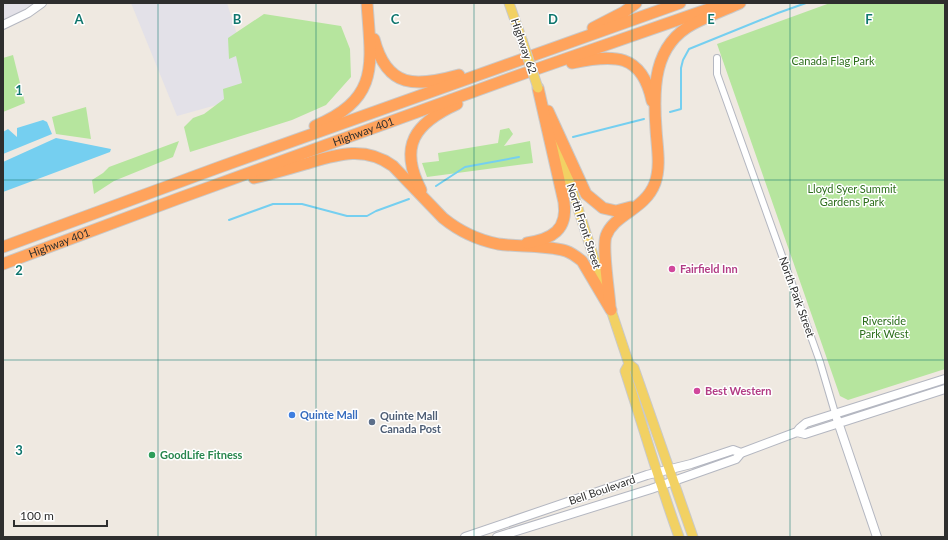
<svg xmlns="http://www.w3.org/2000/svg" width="948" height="540" font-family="Lato,sans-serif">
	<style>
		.industrial { fill: #e3e1e8 }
		.green { fill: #b6e59e }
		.water { fill: #75cff0 }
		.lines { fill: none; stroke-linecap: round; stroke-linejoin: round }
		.stream { stroke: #75cff0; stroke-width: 2 }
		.street-casing { stroke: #b4b7c1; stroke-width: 8 }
		.secondary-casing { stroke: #b4b7c1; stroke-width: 10 }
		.primary-casing { stroke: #c9c9c9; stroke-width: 11 }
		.highway-casing { stroke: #c9c9c9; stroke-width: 13 }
		.street { stroke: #fff; stroke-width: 6 }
		.secondary { stroke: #fff; stroke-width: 8 }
		.primary { stroke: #f2d163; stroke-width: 9 }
		.highway { stroke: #ffa35c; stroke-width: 11 }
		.primary-bridge-casing { stroke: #c9c9c9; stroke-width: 11; stroke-linecap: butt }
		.primary-bridge { stroke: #f2d163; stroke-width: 9 }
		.grid { fill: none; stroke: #0f766e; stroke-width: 1; stroke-opacity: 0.55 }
		.hotel-dot { fill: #d1479c; stroke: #fff; stroke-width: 1.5 }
		.shop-dot { fill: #3f7fe0; stroke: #fff; stroke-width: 1.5 }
		.service-dot { fill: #5c6f8a; stroke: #fff; stroke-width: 1.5 }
		.leisure-dot { fill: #2e9e5b; stroke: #fff; stroke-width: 1.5 }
		.labels { text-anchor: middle; stroke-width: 3; stroke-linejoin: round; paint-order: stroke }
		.street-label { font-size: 11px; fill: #2e2e2e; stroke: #fff }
		.park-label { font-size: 11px; fill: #2c6e1b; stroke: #fff }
		.hotel-label { font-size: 11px; font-weight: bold; fill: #b23c85; stroke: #fff; text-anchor: start }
		.shop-label { font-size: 11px; font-weight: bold; fill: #366cbe; stroke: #fff; text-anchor: start }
		.service-label { font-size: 11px; font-weight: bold; fill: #4e5e75; stroke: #fff; text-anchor: start }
		.leisure-label { font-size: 11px; font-weight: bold; fill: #27864d; stroke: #fff; text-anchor: start }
		.grid-label { font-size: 13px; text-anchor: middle; font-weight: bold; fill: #0f766e; stroke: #fff; stroke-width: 3; stroke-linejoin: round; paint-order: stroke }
	</style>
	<rect width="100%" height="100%" fill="#efe9e1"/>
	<!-- industrial -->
	<path class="industrial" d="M3,3H33L16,15L3,20Z
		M131,3H227L256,94L177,116Z"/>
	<!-- green -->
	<path class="green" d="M830,3H945V369L848,400L840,396L717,44Z
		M264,14L341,26L350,49L351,77L326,105L292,120L190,152L184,127L193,118L204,114L224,99L223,89L242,83L236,56L229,59L228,38Z
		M13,55L25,103L3,112V58Z
		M86,107L91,139L56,134L52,117Z
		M509,128L513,134L504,146L530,141L533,163L427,177L422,163L439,161L438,153L498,143L500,130Z
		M179,141L173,157L114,181L94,194L92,180L103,173L109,167Z"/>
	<!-- water -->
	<path class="water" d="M43,120L47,122L52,134L3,154V132L8,129L17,137V128Z
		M56,138L111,149L110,152L3,192V162Z"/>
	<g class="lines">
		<!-- stream -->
		<path class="stream" d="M670,112L681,109V68L683,60L689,49L778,13L806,3
			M573,137L644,119
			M436,186L465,167L519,157
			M229,220L273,204H302L347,216H367L376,211L409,199"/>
		<defs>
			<path id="street" d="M717,58V74L820,362L835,413"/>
			<path id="secondary" d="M3,25L28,13L42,3
				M837,419L877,537
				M797,432L800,428L806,423L945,379
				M465,537L647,475L691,464L733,450L741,453
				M497,537L651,489L736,459L741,453L797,432L805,434L945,389"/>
			<path id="primary" d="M509,3L522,40
				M553,131L605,292
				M609,304L629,364L634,368L693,537
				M629,364L625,371C643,426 659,482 679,537"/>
			<g id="highway">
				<path d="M593,28L624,12L636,3"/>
				<path d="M374,39C387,89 416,87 459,75"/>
				<path d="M572,63C614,54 642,53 652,101"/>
				<path d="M548,111L586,194L603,208L616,211L631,207"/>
				<path d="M315,126C381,98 371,64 367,3"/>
				<path d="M254,178C271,174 288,169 305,164C336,155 364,145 393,166L443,218C459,231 478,240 498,244C519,247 547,245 566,251C572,253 577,257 582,261L611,310"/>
				<path d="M421,190C398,146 415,123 457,104"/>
				<path d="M527,243C552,239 568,230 564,202L538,88"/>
				<path d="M3,247L220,167L680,3"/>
				<path id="s1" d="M3,264L177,199L525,73L726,3"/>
				<path d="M610,306C609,291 602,248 606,236C614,214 645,210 655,183C661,166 657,147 656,129C653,89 653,45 693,24C708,16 724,10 740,3"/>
			</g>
		</defs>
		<!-- street casing -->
		<use href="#street" class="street-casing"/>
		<!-- secondary casing -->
		<use href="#secondary" class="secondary-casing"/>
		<!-- primary casing -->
		<use href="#primary" class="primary-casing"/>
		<!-- highway casing -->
		<use href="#highway" class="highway-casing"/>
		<!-- street -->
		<use href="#street" class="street"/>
		<!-- secondary -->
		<use href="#secondary" class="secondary"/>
		<!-- primary -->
		<use href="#primary" class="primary"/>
		<!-- highway -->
		<use href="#highway" class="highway"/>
		<defs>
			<path id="primary-bridge" d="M522,40L538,88"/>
		</defs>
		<!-- primary-bridge casing -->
		<use href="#primary-bridge" class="primary-bridge-casing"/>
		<!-- primary-bridge -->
		<use href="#primary-bridge" class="primary-bridge"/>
	</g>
	<!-- grid -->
	<path class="grid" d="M158,3V537M316,3V537M474,3V537M632,3V537M790,3V537M3,180H945M3,360H945"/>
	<!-- markers -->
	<g class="hotel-dot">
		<circle cx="672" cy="269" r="4"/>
		<circle cx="697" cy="391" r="4"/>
	</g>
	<circle class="shop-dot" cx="292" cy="415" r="4"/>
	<circle class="service-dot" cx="372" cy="422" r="4"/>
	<circle class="leisure-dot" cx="152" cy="455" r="4"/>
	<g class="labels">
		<!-- street labels -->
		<g class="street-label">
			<text transform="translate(524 46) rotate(71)" y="4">Highway 62</text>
			<text dy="4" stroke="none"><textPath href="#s1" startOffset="384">Highway 401</textPath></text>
			<text transform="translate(584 226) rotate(72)" y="4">North Front Street</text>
			<text dy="4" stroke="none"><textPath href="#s1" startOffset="60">Highway 401</textPath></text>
			<text transform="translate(797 297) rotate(70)" y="4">North Park Street</text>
			<text transform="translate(602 490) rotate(-19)" y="4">Bell Boulevard</text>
		</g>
		<!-- park labels -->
		<g class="park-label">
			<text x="833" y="65">Canada Flag Park</text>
			<text x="852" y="193">Lloyd Syer Summit<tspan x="852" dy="13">Gardens Park</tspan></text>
			<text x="884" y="325">Riverside<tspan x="884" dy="13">Park West</tspan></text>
		</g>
		<!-- hotel labels -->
		<g class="hotel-label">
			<text x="680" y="273">Fairfield Inn</text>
			<text x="705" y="395">Best Western</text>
		</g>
		<!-- shop labels -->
		<g class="shop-label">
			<text x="300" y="419">Quinte Mall</text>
		</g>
		<!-- service labels -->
		<g class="service-label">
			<text x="380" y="420">Quinte Mall<tspan x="380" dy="13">Canada Post</tspan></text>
		</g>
		<!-- leisure labels -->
		<g class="leisure-label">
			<text x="160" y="459">GoodLife Fitness</text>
		</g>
	</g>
	<g class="grid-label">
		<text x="79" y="24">A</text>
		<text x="237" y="24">B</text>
		<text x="395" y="24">C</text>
		<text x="553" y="24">D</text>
		<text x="711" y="24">E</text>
		<text x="869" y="24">F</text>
		<text x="19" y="95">1</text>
		<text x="19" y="275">2</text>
		<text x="19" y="455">3</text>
	</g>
	<!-- border -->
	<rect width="948" height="540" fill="none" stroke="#2e2e2e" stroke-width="8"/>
	<!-- scale -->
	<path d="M14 520v6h93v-6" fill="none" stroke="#2e2e2e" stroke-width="2"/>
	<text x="20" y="520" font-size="12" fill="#2e2e2e" stroke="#ffffff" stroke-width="3" paint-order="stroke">100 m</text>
</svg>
